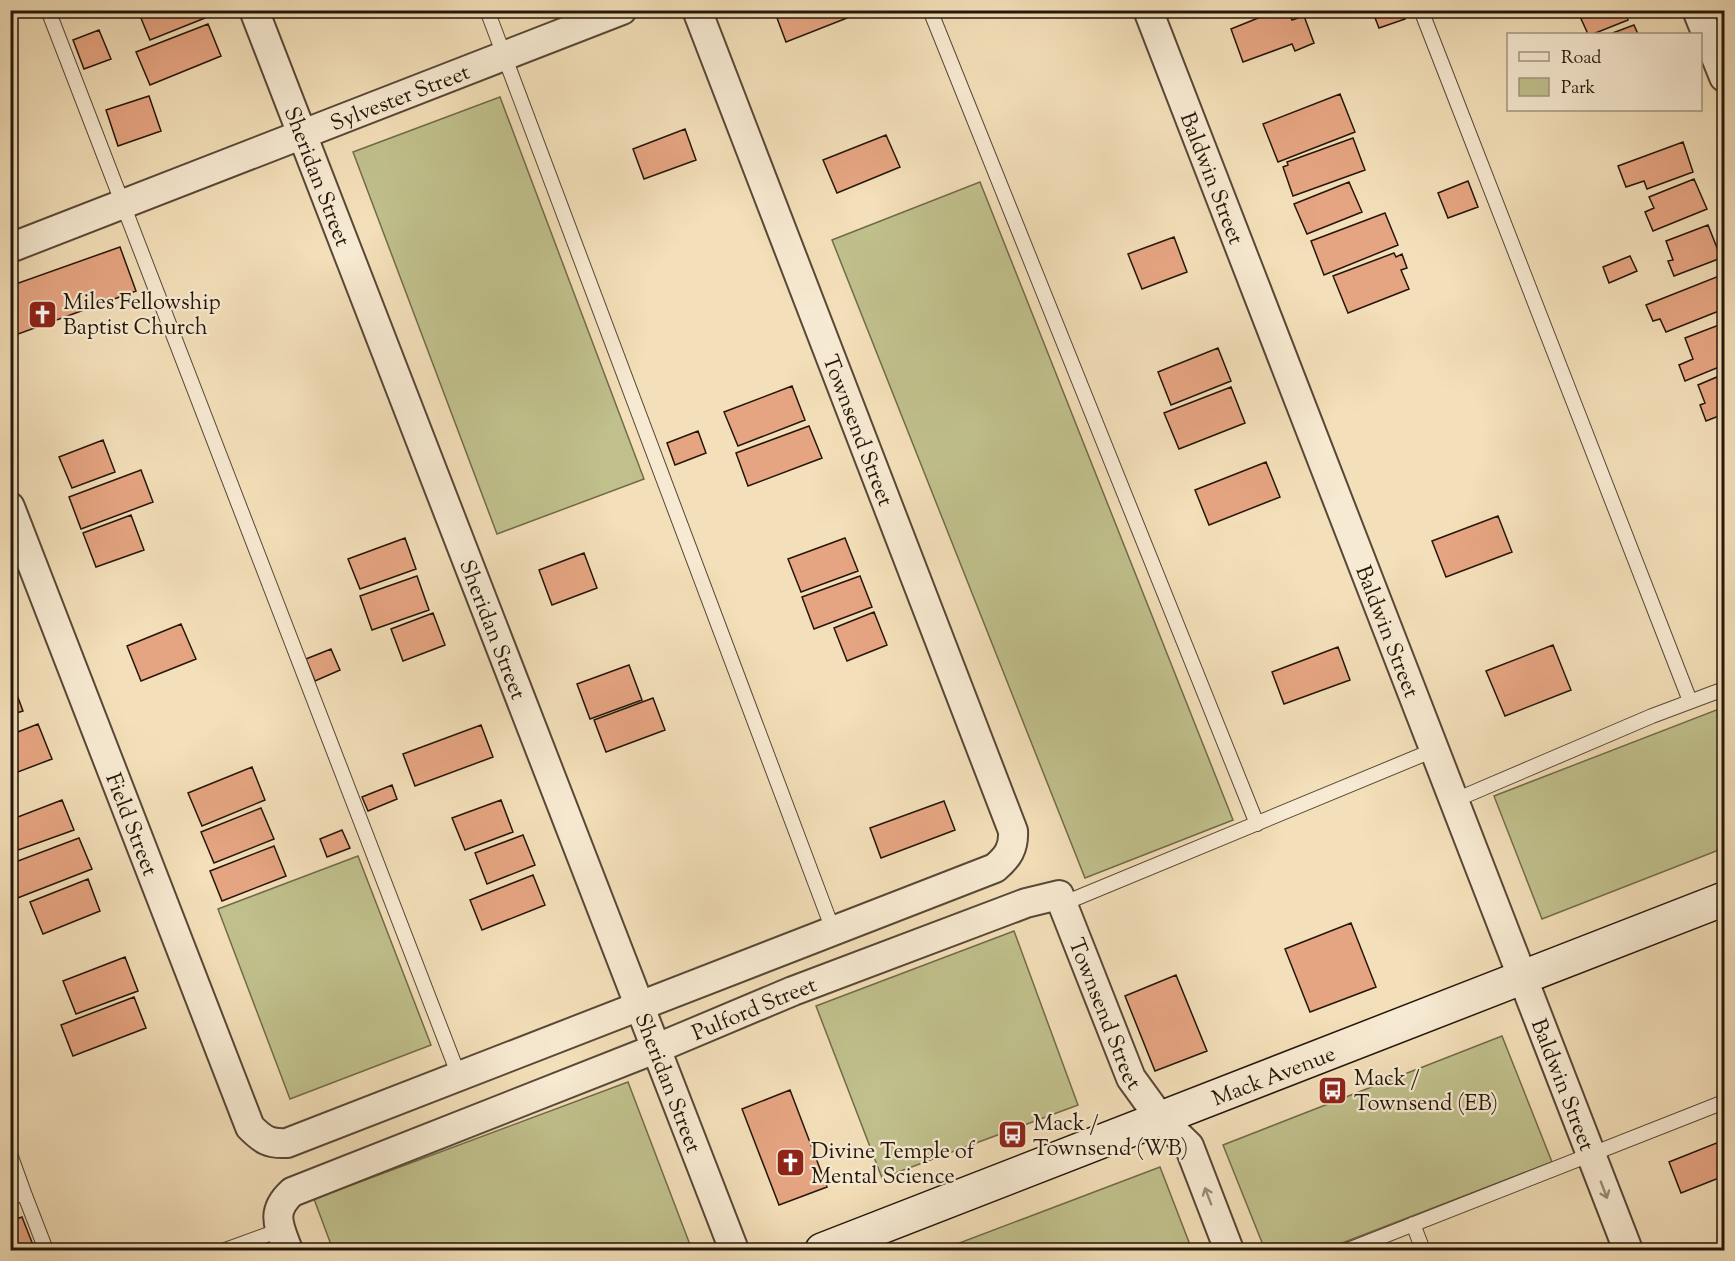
<svg xmlns="http://www.w3.org/2000/svg" width="1735" height="1261" font-family="'Sorts Mill Goudy',serif">
	<style>
		.green { fill: #c0c08c; stroke: #726b4b; stroke-width: 1.5 }
		.building { fill: #e6a582; stroke: #24160a; stroke-width: 1.5 }
		.lines { fill: none; stroke-linecap: round; stroke-linejoin: round }
		.lane-casing { stroke: #584836; stroke-width: 16 }
		.street-casing { stroke: #584836; stroke-width: 32 }
		.secondary-casing { stroke: #24160a; stroke-width: 36 }
		.lane { stroke: #f7ead2; stroke-width: 14 }
		.street { stroke: #f7ead2; stroke-width: 28 }
		.secondary { stroke: #f7ead2; stroke-width: 33 }
		.oneway { stroke: #988b78 }
		.labels { text-anchor: middle; stroke-width: 4.5; stroke-linejoin: round; paint-order: stroke }
		.street-label { font-size: 22px; fill: #24160a; stroke: #f7ead2 }
		.poi-label { font-size: 22px; fill: #24160a; stroke: #f7ead2; text-anchor: start }
	</style>
	<rect width="100%" height="100%" fill="#f3dfb9"/>
	<filter id="stains"><feTurbulence type="fractalNoise" baseFrequency=".00333" numOctaves="4"/><feColorMatrix values="0 0 0 0 .2 0 0 0 0 .09 0 0 0 0 .02 0 0 0 .5 -.17"/></filter>
	<radialGradient id="worn" r=".72"><stop offset=".6" stop-color="#630" stop-opacity="0"/><stop offset="1" stop-color="#630" stop-opacity=".3"/></radialGradient>
	<!-- green -->
	<path class="green" d="M500,97L644,479L497,534L353,152Z
		M980,182L1233,820L1085,878L832,240Z
		M1724,707V848L1542,919L1494,796Z
		M358,856L431,1045L290,1099L218,909Z
		M1014,931L1078,1105L882,1178L816,1006Z
		M1502,1036L1552,1162L1324,1250H1265L1223,1145Z
		M628,1082L692,1250H333L314,1199Z
		M1160,1167L1192,1250H941Z"/>
	<!-- building -->
	<path class="building" d="M203,10L205,18L150,40L138,11Z
		M774,10H844L847,18L786,42Z
		M1278,10H1288L1292,20L1304,16L1314,43L1295,51L1292,44L1243,62L1231,29Z
		M1372,10H1402L1405,19L1379,28Z
		M1577,10H1624L1628,20L1593,34H1588Z
		M208,24L221,56L150,85L136,52Z
		M1634,25L1638,34H1610Z
		M99,30L111,59L84,69L73,40Z
		M1340,94L1355,132L1278,162L1263,124Z
		M149,96L161,131L118,146L106,110Z
		M685,129L696,160L644,179L633,149Z
		M886,135L900,167L837,193L823,160Z
		M1353,138L1365,170L1293,196L1283,167L1288,165L1287,162Z
		M1683,142L1693,172L1647,189L1644,181L1626,187L1618,166Z
		M1694,179L1707,209L1653,231L1645,212L1654,208L1649,197Z
		M1468,181L1478,207L1448,218L1438,193Z
		M1349,182L1362,212L1307,234L1294,204Z
		M1385,213L1398,245L1324,275L1311,241Z
		M1708,225L1721,258L1674,276L1668,261L1673,260L1666,241Z
		M1174,237L1187,272L1142,289L1128,254Z
		M120,247L136,291L10,337V286Z
		M1394,253L1396,257L1402,254L1407,268L1401,270L1409,289L1348,313L1333,276Z
		M1630,256L1637,271L1609,283L1603,267Z
		M1724,274V309L1666,332L1660,319L1653,321L1646,305Z
		M1724,323V365L1685,381L1679,365L1693,359L1685,338Z
		M1218,348L1231,381L1171,405L1158,372Z
		M1724,374V414L1706,421L1700,405L1705,403L1698,385Z
		M792,386L805,420L738,446L724,412Z
		M1231,387L1245,423L1179,449L1164,413Z
		M809,426L822,458L748,486L736,453Z
		M698,431L706,453L675,465L667,443Z
		M103,440L115,472L72,488L59,457Z
		M1266,462L1280,497L1209,525L1195,490Z
		M141,470L153,502L81,529L69,497Z
		M131,515L144,550L96,567L83,533Z
		M1498,516L1512,552L1446,577L1432,541Z
		M405,538L416,569L360,589L348,559Z
		M845,538L858,571L801,592L788,559Z
		M584,553L597,588L552,605L539,570Z
		M417,576L429,610L372,630L360,596Z
		M860,576L872,607L814,629L802,597Z
		M874,612L887,645L847,661L834,628Z
		M433,613L445,645L403,661L391,629Z
		M181,624L196,659L141,681L127,646Z
		M1553,645L1571,690L1505,716L1486,671Z
		M1338,647L1350,680L1284,704L1272,672Z
		M331,649L340,670L315,681L306,659Z
		M629,665L642,700L590,719L577,684Z
		M10,676L23,711L10,715Z
		M653,698L665,730L606,752L594,720Z
		M38,724L52,759L10,775V735Z
		M481,725L493,757L415,786L403,754Z
		M252,767L265,800L202,826L188,793Z
		M392,785L397,799L368,811L362,797Z
		M62,800L74,830L10,853V820Z
		M501,800L513,832L465,850L452,818Z
		M944,801L955,830L881,858L870,828Z
		M261,808L274,839L214,863L201,832Z
		M342,830L350,848L327,857L320,839Z
		M523,835L535,865L487,884L475,853Z
		M79,838L92,869L15,899L10,886V864Z
		M274,846L286,876L222,901L210,871Z
		M533,875L545,905L482,930L470,900Z
		M88,879L100,911L43,934L30,902Z
		M1351,923L1376,987L1310,1012L1285,949Z
		M125,957L138,991L76,1014L63,981Z
		M1176,975L1207,1051L1155,1071L1125,996Z
		M134,997L146,1028L73,1056L61,1025Z
		M790,1090L827,1187L779,1205L742,1109Z
		M1724,1140V1176L1681,1193L1669,1162Z
		M22,1217L35,1250H10V1221Z"/>
	<g class="lines">
		<defs>
			<path id="lane" d="M48,10L459,1076
				M487,10L833,930
				M930,10L1257,824
				M1421,10L1690,701
				M1453,801L1652,716L1724,689
				M1062,904L1434,750
				M10,1154L24,1193
				M10,1198L24,1193L46,1250
				M1413,1224L1423,1250
				M225,1250L280,1230
				M1348,1250L1724,1102"/>
			<g id="street">
				<path id="s1" d="M254,10L734,1250"/>
				<path id="s2" d="M1148,10L1628,1250"/>
				<path d="M1697,10L1724,77"/>
				<path id="s3" d="M10,248L622,10"/>
				<path id="s4" d="M10,507L250,1127C263,1140 269,1144 287,1143L995,868C1008,857 1014,848 1013,831L697,10"/>
				<path id="s5" d="M288,1250C279,1226 270,1212 292,1192L655,1049L793,991L1026,903L1059,895L1131,1078L1160,1118L1189,1146L1229,1250"/>
			</g>
			<g id="secondary">
				<path id="s6" d="M822,1250C1123,1133 1424,1017 1724,899"/>
			</g>
		</defs>
		<!-- lane casing -->
		<use href="#lane" class="lane-casing"/>
		<!-- street casing -->
		<use href="#street" class="street-casing"/>
		<!-- secondary casing -->
		<use href="#secondary" class="secondary-casing"/>
		<!-- lane -->
		<use href="#lane" class="lane"/>
		<!-- street -->
		<use href="#street" class="street"/>
		<!-- secondary -->
		<use href="#secondary" class="secondary"/>
	</g>
	<!-- one-way arrows -->
	<defs><path id="oneway-shaft" d="M-6 0H5M1.5-3L5.5 0L1.5 3" fill="none" stroke-width="1.6" stroke-linecap="round" stroke-linejoin="round" transform="scale(1.5)"/></defs>
	<g class="oneway">
		<use href="#oneway-shaft" transform="translate(1604 1190) rotate(69)"/>
		<use href="#oneway-shaft" transform="translate(1208 1196) rotate(-111)"/>
	</g>
	<!-- icons -->
	<defs>
		<symbol id="church-square" viewBox="-11 -11 22 22"><rect x="-9" y="-9" width="18" height="18" rx="4" fill="#8f2418" stroke="#f7ead2"/><path d="M-1.2-6h2.4v3.5h3.3v2.4h-3.3V6h-2.4V-.1h-3.3v-2.4h3.3Z" fill="#fff"/></symbol>
		<symbol id="bus-square" viewBox="-11 -11 22 22"><rect x="-9" y="-9" width="18" height="18" rx="4" fill="#8f2418" stroke="#f7ead2"/><path d="M-5-6H5V4H4V6H2V4H-2V6H-4V4H-5ZM-3.5-4V0h7V-4ZM-3.5 1.2v1.5H-2V1.2ZM2 1.2v1.5H3.5V1.2Z" fill="#fff"/></symbol>
	</defs>
	<g fill-rule="evenodd">
		<use href="#church-square" x="26" y="298" width="33" height="33"/>
		<use href="#bus-square" x="1316" y="1074" width="33" height="33"/>
		<use href="#bus-square" x="996" y="1118" width="33" height="33"/>
		<use href="#church-square" x="774" y="1146" width="33" height="33"/>
	</g>
	<g class="labels">
		<!-- street labels -->
		<g class="street-label">
			<text dy="8" stroke="none"><textPath href="#s3" startOffset="418">Sylvester Street</textPath></text>
			<text dy="8" stroke="none"><textPath href="#s1" startOffset="178">Sheridan Street</textPath></text>
			<text dy="8" stroke="none"><textPath href="#s2" startOffset="180">Baldwin Street</textPath></text>
			<text transform="translate(859 430) rotate(69)" y="8">Townsend Street</text>
			<text dy="8" stroke="none"><textPath href="#s1" startOffset="664">Sheridan Street</textPath></text>
			<text dy="8" stroke="none"><textPath href="#s2" startOffset="666">Baldwin Street</textPath></text>
			<text dy="8" stroke="none"><textPath href="#s4" startOffset="340">Field Street</textPath></text>
			<text dy="8" stroke="none"><textPath href="#s5" startOffset="561">Pulford Street</textPath></text>
			<text dy="8" stroke="none"><textPath href="#s5" startOffset="1014">Townsend Street</textPath></text>
			<text dy="8" stroke="none"><textPath href="#s6" startOffset="484">Mack Avenue</textPath></text>
			<text dy="8" stroke="none"><textPath href="#s1" startOffset="1150">Sheridan Street</textPath></text>
			<text dy="8" stroke="none"><textPath href="#s2" startOffset="1152">Baldwin Street</textPath></text>
		</g>
		<!-- poi labels -->
		<g class="poi-label">
			<text x="63" y="309">Miles Fellowship<tspan x="63" dy="25">Baptist Church</tspan></text>
			<text x="1354" y="1085">Mack /<tspan x="1354" dy="25">Townsend (EB)</tspan></text>
			<text x="1033" y="1130">Mack /<tspan x="1033" dy="25">Townsend (WB)</tspan></text>
			<text x="811" y="1158">Divine Temple of<tspan x="811" dy="25">Mental Science</tspan></text>
		</g>
	</g>
	<!-- margin -->
	<rect width="1735" height="1261" fill="none" stroke="#f3dfb9" stroke-width="36"/>
	<rect x="12" y="12" width="1711" height="1237" fill="none" stroke="#24160a" stroke-width="3"/>
	<rect x="18" y="18" width="1699" height="1225" fill="none" stroke="#24160a" stroke-width="1.5"/>
	<!-- legend -->
	<rect x="1507" y="33" width="195" height="78" fill="#f7ead2" stroke="#a39582" stroke-width="1.5"/>
	<rect x="1519" y="52" width="30" height="9" fill="#f7ead2" stroke="#a39582" stroke-width="1.5"/>
	<text x="1561" y="63" font-size="18" fill="#24160a">Road</text>
	<rect x="1519" y="78" width="30" height="18" fill="#c0c08c" stroke="#a39582" stroke-width="1.5"/>
	<text x="1561" y="93" font-size="18" fill="#24160a">Park</text>
	<rect width="100%" height="100%" filter="url(#stains)"/>
	<rect width="100%" height="100%" fill="url(#worn)"/>
</svg>
